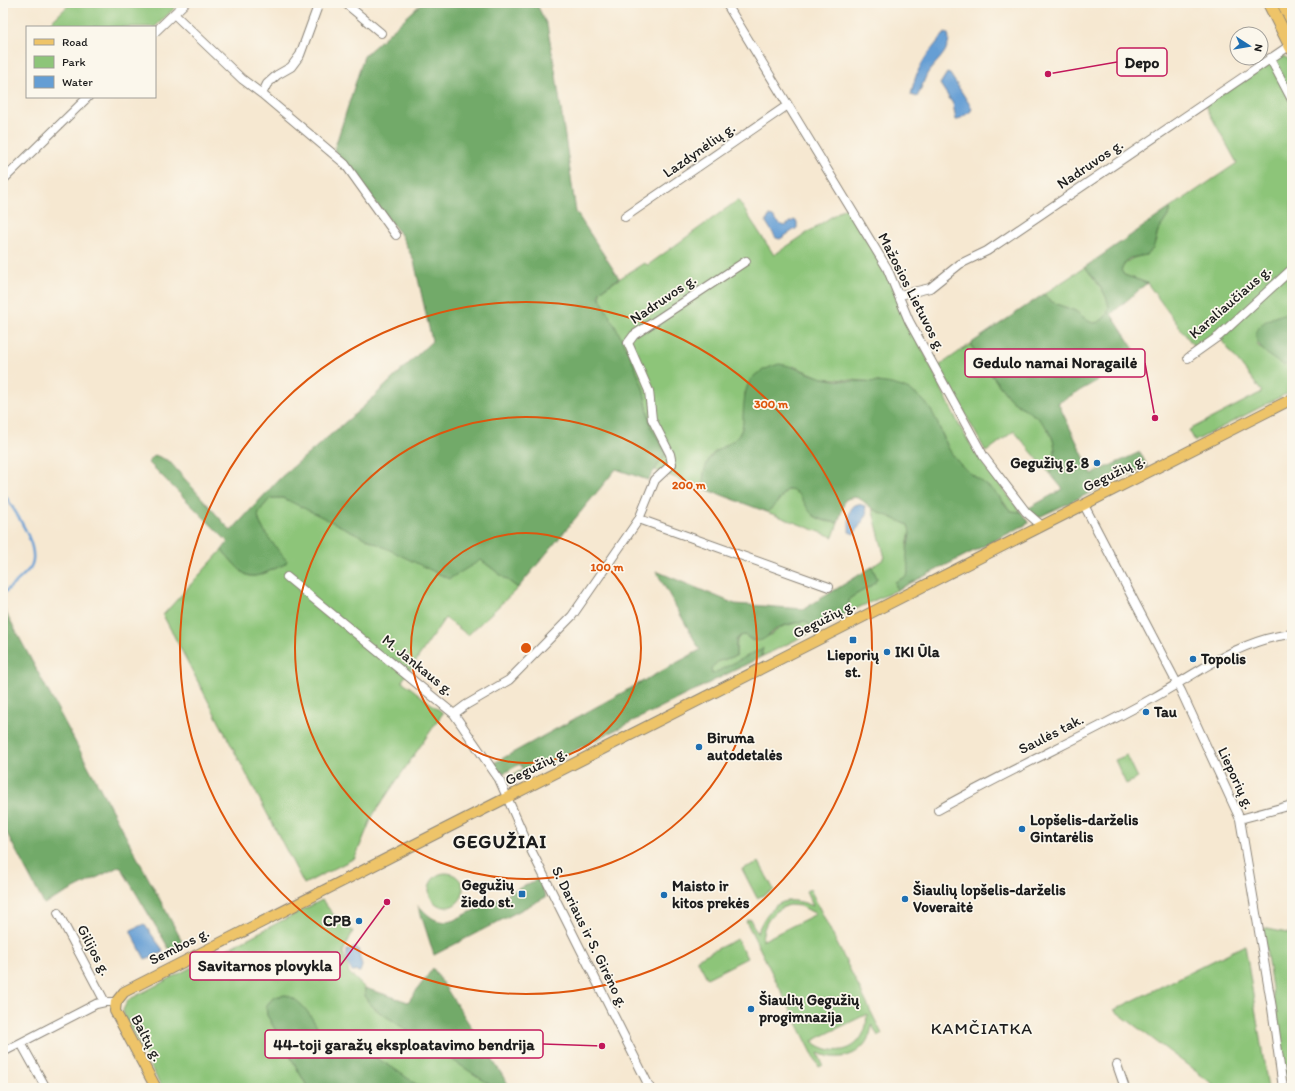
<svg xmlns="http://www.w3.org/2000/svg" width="1295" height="1091" font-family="Itim,sans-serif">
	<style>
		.green { fill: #8dc579; stroke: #54704a; fill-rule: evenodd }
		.forest { fill: #72aa69; stroke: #476342 }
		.water { fill: #659ed4; stroke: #405d78 }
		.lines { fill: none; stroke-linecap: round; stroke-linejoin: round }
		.stream { stroke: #659ed4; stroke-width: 2.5 }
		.minor-casing { stroke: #898276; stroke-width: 10 }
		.major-casing { stroke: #898276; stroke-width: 12 }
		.highway-casing { stroke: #898276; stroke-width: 14 }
		.minor { stroke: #fff; stroke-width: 8 }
		.major { stroke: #eec469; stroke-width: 10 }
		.highway { stroke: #eec469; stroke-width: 12 }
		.ring { fill: none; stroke: #de560d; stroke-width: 2 }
		.poi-dot { fill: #1f6fb2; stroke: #fbf7ec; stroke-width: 1.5 }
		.labels { text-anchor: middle; stroke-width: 3.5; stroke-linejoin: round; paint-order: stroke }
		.street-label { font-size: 15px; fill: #1c1c1c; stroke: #fbf7ec }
		.poi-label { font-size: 15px; font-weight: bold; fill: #1c1c1c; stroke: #fbf7ec; text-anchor: start }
		.quarter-label { font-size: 17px; letter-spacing: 1px; fill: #1c1c1c; stroke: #fbf7ec }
		.district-label { font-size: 19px; font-weight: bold; letter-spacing: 1px; fill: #1c1c1c; stroke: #fbf7ec }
		.centre { fill: #de560d; stroke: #fbf7ec; stroke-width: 2 }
		.ring-label { font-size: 12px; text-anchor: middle; font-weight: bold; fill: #de560d; stroke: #fbf7ec; stroke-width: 3.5; stroke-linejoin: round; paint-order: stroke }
		.leader { fill: none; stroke: #c2185b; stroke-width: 1.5 }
		.callout-dot { fill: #c2185b; stroke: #fbf7ec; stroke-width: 1.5 }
		.callout { fill: #fbf7ec; stroke: #c2185b; stroke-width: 1.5 }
		.callout-label { font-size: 16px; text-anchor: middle; font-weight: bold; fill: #1c1c1c }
	</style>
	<rect width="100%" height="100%" fill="#fbf7ec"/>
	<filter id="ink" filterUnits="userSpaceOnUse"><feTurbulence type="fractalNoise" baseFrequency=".025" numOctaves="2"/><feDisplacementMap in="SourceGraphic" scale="8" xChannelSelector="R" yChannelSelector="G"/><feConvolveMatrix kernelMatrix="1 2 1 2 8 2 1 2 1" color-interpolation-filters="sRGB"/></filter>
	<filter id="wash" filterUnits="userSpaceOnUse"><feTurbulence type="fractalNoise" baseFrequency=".012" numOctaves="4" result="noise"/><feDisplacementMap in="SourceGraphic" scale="16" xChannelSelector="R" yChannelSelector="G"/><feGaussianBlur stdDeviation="0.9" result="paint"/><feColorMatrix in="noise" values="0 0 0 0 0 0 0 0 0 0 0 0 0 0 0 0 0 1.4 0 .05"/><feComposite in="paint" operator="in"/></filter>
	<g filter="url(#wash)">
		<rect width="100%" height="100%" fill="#f6e8d1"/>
		<!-- green -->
		<path class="green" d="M71,3H180L155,27H52L49,24Z
			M1283,56L1292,61V311L1268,320L1257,345L1271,357L1284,365L1292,362V391L1195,441L1189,430L1262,392L1219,337L1198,352L1147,283L1124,275L1121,270C1128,258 1132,258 1146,255L1156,241L1158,231L1168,216L1170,208L1237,163L1205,105L1277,57Z
			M738,200L774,255L846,207L880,261L960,427L977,455L1021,512L1011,511L997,494L981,481L964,469L951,454L936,420L879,382L822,378L793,366L745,392C744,405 746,423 739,435C733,443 724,446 716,451C705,459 703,476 703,488L655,470L666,453L651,427L643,388L601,302L600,291L644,263L648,265Z
			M1085,267C1093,278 1118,303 1105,317C1102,320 1098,323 1094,323C1086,322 1081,313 1073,310C1061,305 1052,305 1044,294Z
			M970,344C983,363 996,382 1010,399C1016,405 1025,408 1031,413C1052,427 1062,450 1050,474L1014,431L986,452L939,366Z
			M787,490C804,489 806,514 822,520C826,522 833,522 838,523L833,537L767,512L776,504Z
			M271,498H283L481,560L518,588L468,635L445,618L402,681L443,713L373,815L355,858L304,884L163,615L222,550C250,582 246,582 285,564L286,561C280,552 254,523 259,513C262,507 267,502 271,498Z
			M872,508L908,525L910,530L907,546L909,568L907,576L895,582L897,590L849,612L848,605L850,598L874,584L877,578L872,567L885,558Z
			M805,621L816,630L761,657L763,654L712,674L710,668L719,661L736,656L737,640L740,636L745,635L752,641L769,636L783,626Z
			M1127,755L1138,778L1126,784L1115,760Z
			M759,862L774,890L757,898L742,869Z
			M429 890a17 17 0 1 1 34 0a17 17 0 1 1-34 0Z
			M810,889L882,1034L878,1036L872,1025C869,1053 842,1064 818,1053L823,1065L819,1067L746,921L750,919L757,933C769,905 783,893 813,906L806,891ZM789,905L801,906L816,914L762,941C763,923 772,911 789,905ZM867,1014C866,1019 867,1025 865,1029C857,1054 830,1056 812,1041Z
			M322,900L340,923L353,931L343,952L349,973L365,988C363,999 370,1004 378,1011L497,1088H422L375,1057L349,1053L335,1047L286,995L274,997L266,1006L267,1015L308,1088H162L124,1016L123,1010L128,1000Z
			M1263,928L1292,934V1088H1287Z
			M737,939L747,958L707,978L697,959Z
			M1245,945L1268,1088H1218L1114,1010Z"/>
		<!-- forest -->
		<path class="forest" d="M422,3H536L547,25L556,75L576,212L619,278L600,291L599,296L631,356L643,388L651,427L666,453L648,480L616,469L518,588L481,560L449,579L283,498H271C267,502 262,507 259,513C254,523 280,552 287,561L285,564C246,582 250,582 222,550L228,542L148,462L155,455L169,461L231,531L280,478L363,407L432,341L414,261L401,235L334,150L364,56Z
			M1170,208L1168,216L1158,231L1153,249L1146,255L1130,258L1126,261L1121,270L1124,275L1147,283L1111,314L1139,357L1058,403L1092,474L1140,452L1147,466L1037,518L1027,509L1063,489L1050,474C1062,450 1052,427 1031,413C1025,408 1016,405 1010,399C996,382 983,363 970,344L1044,294C1052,305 1061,305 1073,310C1081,313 1086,322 1094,323C1098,323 1102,320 1105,317C1118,303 1093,278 1085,267Z
			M1292,311V362L1284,365C1266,357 1241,334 1268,320C1275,316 1284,314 1292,311Z
			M779,364C795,366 808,374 823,378C857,386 896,373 924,401C938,415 941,438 952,454C963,471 980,479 995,492C1001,498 1004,505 1011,511L1021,512L1029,523L897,590L895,582L907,576L909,568C902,552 914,537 908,525C896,519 883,515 873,509C862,502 860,493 845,500L838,523C830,521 821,521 814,516C803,507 803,489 786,490L776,504L767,512L703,488C703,469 706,457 723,447C728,444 734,441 738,436C743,430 743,423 743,416C745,383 747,374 779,364Z
			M872,567L877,578L874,584L850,598L848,605L849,612L816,630L805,621C798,623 790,623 783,626C766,632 764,650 745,635L740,636L736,640V656L719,661L711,668L712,674L763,648L761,657L510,783L507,782L506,779L523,769L520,764L504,773L497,769L494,763L700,650L656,571L735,604L804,609Z
			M4,609L182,941L171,952L120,866L44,904L3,826Z
			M538,879L546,897L434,955L418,905C429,916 435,924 452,921Z
			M433,968L510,1087L497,1088L492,1086L378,1011C370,1004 363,999 365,988L408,1002Z
			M286,995C313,1005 314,1033 335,1047C347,1056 363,1052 376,1058C392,1066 407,1078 422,1088H308L267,1015L266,1006L274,997Z"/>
		<!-- water -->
		<path class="water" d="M945,33L948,34C953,50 934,63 927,74C923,82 921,90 917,97L911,95C916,67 927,54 945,33Z
			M947,73L950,74L972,108L971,111L958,120H956L953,104L940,84Z
			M769,216L773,217L781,225L785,226L794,220L797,222V228L780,239L776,238L766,222Z
			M858,504L865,506L867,515L854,534L849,532C850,522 846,507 858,504Z
			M144,924L163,950L162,953L145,959L131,932V930Z
			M355,947L358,949L362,966L360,972L352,971C347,965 346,958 347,950Z"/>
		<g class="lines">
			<!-- stream -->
			<path class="stream" d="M3,492C13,509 43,549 30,568C23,577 11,586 3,594"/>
		</g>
	</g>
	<g filter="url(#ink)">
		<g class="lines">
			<defs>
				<path id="minor" d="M319,3L300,55L291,67L277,75L267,84L262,94L345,164L396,235
					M345,3L381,33
					M726,3L887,268L909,321L984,457L1026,512L1042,526
					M174,14L242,79L262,94
					M155,32L185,3
					M1270,58L1292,100
					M3,180L88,97
					M625,217L788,105
					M900,295L930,288L960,264L987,251L1292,44
					M1188,358L1219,336L1292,269
					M1084,505L1181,691L1240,819L1272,1008L1283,1088
					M639,519L829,587
					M287,577L454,714L499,779L525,838L650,1088
					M454,714L466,705L509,680L572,616L639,519L655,480L672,464L670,454L652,419L649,391L628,343L634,335L746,261
					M938,810C1009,770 1083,737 1153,698C1198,673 1240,639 1292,634
					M1240,819L1292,805
					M58,913L105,1002
					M21,1043L46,1088
					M3,1052L96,1004L105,1002H116
					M1117,1065L1125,1088"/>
				<path id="major" d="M156,1088L115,1011L116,1002L124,992L1292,399"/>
				<path id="highway" d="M1269,3L1292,49
					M1283,3L1292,20"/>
			</defs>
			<!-- minor casing -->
			<use href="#minor" class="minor-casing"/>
			<!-- major casing -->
			<use href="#major" class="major-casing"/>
			<!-- highway casing -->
			<use href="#highway" class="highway-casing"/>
			<!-- minor -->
			<use href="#minor" class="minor"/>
			<!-- major -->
			<use href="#major" class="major"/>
			<!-- highway -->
			<use href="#highway" class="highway"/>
		</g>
	</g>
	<!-- distance rings -->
	<g class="ring">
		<circle cx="526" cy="648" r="115"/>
		<circle cx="526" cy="648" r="231"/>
		<circle cx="526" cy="648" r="346"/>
	</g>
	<!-- markers -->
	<g class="poi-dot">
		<circle cx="1097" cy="463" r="4"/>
		<rect x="849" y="636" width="8" height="8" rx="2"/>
		<circle cx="887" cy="652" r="4"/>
		<circle cx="1193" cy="659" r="4"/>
		<circle cx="1146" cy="712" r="4"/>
		<circle cx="699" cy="747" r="4"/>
		<circle cx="1022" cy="829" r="4"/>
		<rect x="518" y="890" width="8" height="8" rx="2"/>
		<circle cx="664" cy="895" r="4"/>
		<circle cx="905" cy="899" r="4"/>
		<circle cx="359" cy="921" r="4"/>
		<circle cx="751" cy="1009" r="4"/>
	</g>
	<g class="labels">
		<!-- street labels -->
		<g class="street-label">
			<text transform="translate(699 150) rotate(-35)" y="5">Lazdynėlių g.</text>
			<text transform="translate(1090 164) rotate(-34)" y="5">Nadruvos g.</text>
			<text transform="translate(912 292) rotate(63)" y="5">Mažosios Lietuvos g.</text>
			<text transform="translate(663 299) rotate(-34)" y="5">Nadruvos g.</text>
			<text transform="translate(1230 302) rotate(-41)" y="5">Karaliaučiaus g.</text>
			<text transform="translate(1114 473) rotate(-26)" y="5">Gegužių g.</text>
			<text transform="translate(824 619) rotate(-27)" y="5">Gegužių g.</text>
			<text transform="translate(418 665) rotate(39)" y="5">M. Jankaus g.</text>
			<text transform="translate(1051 734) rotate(-27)" y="5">Saulės tak.</text>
			<text transform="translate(536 766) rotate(-27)" y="5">Gegužių g.</text>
			<text transform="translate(1236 778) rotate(65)" y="5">Lieporių g.</text>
			<text transform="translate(590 937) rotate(64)" y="5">S. Dariaus ir S. Girėno g.</text>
			<text transform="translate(179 946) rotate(-27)" y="5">Sembos g.</text>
			<text transform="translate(94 950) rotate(62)" y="5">Gilijos g.</text>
			<text transform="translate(147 1038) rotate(62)" y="5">Baltų g.</text>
		</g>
		<!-- poi labels -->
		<g class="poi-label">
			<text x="1089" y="468" text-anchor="end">Gegužių g. 8</text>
			<text x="895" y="657">IKI Ūla</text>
			<text x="853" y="660" text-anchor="middle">Lieporių<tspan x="853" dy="17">st.</tspan></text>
			<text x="1201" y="664">Topolis</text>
			<text x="1154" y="717">Tau</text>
			<text x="707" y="743">Biruma<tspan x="707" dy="17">autodetalės</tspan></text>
			<text x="1030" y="825">Lopšelis-darželis<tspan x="1030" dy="17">Gintarėlis</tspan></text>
			<text x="514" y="890" text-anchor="end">Gegužių<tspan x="514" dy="17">žiedo st.</tspan></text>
			<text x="672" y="891">Maisto ir<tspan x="672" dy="17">kitos prekės</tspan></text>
			<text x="913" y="895">Šiaulių lopšelis-darželis<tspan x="913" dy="17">Voveraitė</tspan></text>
			<text x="351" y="926" text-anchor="end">CPB</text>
			<text x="759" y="1005">Šiaulių Gegužių<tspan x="759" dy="17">progimnazija</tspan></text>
		</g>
		<!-- quarter labels -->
		<g class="quarter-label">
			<text x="982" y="1034">KAMČIATKA</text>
		</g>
		<!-- district labels -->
		<g class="district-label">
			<text x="500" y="848">GEGUŽIAI</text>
		</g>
	</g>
	<circle cx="526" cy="648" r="6" class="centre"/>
	<g class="ring-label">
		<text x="771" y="408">300 m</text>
		<text x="689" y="489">200 m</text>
		<text x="607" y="571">100 m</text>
	</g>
	<!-- callouts -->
	<path class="leader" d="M1048 74L1117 62M1155 418L1145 363M387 902L340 966M602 1046L543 1044"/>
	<g class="callout-dot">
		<circle cx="1048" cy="74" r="4"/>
		<circle cx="1155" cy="418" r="4"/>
		<circle cx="387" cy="902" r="4"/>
		<circle cx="602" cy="1046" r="4"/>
	</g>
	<g class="callout">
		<rect x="1117" y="48" width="50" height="28" rx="4"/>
		<rect x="965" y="349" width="180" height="28" rx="4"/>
		<rect x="190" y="952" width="150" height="28" rx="4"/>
		<rect x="265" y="1030" width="278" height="28" rx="4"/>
	</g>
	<g class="callout-label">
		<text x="1142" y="68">Depo</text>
		<text x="1055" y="368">Gedulo namai Noragailė</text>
		<text x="265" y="971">Savitarnos plovykla</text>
		<text x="404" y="1050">44-toji garažų eksploatavimo bendrija</text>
	</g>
	<!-- margin -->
	<rect width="1295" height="1091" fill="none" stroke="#fbf7ec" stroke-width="16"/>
	<!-- legend -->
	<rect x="26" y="26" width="130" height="72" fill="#fbf7ec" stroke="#a29f99"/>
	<rect x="34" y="39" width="20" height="6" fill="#eec469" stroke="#a29f99"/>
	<text x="62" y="46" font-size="12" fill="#1c1c1c">Road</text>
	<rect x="34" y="56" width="20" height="12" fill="#8dc579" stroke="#a29f99"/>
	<text x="62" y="66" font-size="12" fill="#1c1c1c">Park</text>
	<rect x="34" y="76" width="20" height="12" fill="#659ed4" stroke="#a29f99"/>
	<text x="62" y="86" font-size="12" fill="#1c1c1c">Water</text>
	<!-- north arrow -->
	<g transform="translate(1249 46) rotate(102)"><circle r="19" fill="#fbf7ec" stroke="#a29f99"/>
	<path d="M0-3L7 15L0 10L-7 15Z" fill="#1f6fb2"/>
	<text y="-6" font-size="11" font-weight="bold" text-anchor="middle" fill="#1c1c1c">N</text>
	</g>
</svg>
